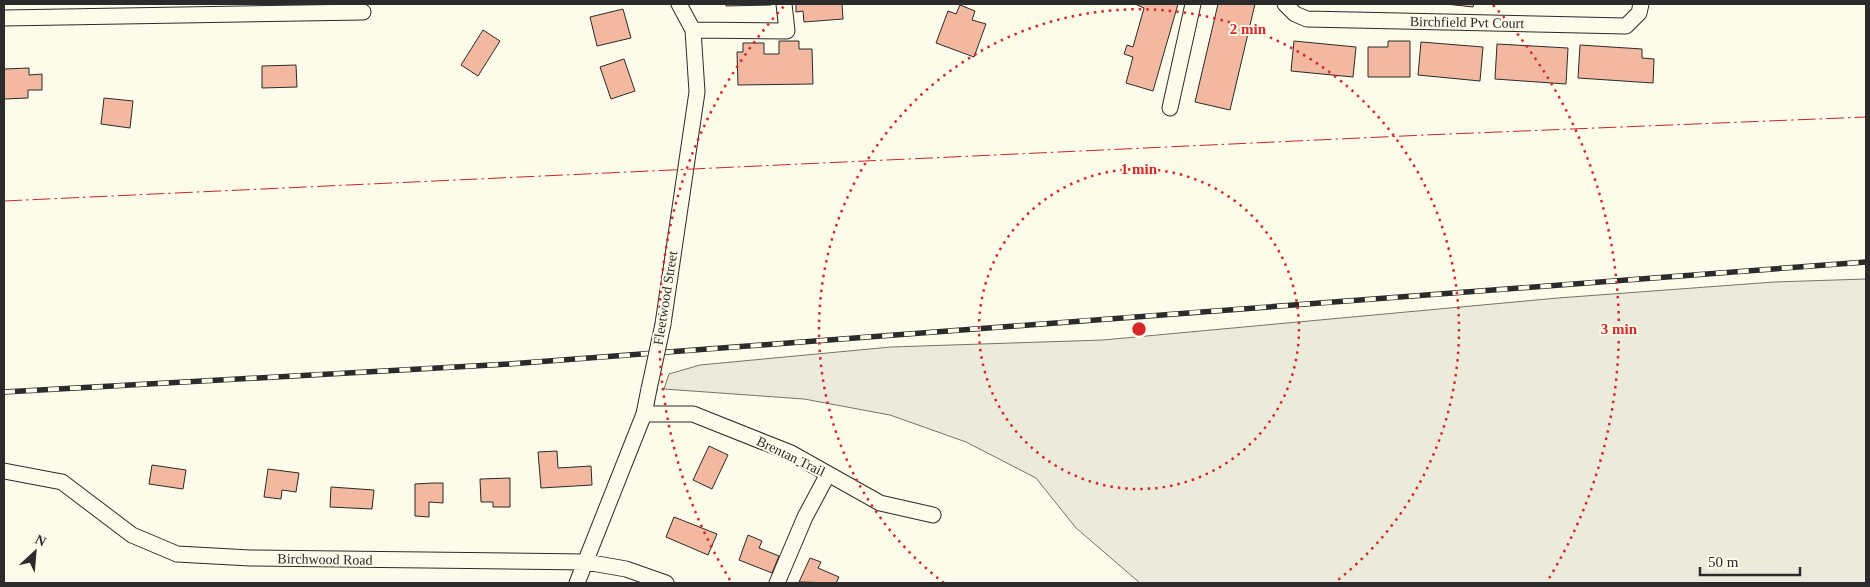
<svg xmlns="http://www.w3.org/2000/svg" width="1870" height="587" font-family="'Times New Roman',serif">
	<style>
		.green { fill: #ecebdb; stroke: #74746e }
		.building { fill: #f2b8a0; stroke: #2b2b2b }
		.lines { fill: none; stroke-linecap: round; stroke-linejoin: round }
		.minor-casing { stroke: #2b2b2b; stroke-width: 17 }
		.minor { stroke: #fdfbea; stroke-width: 15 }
		.rail-casing { stroke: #2b2b2b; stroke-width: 5.5 }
		.rail { stroke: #fdfbea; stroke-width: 4; stroke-dasharray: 11; stroke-linecap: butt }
		.minor-bridge-casing { stroke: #2b2b2b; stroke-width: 17; stroke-linecap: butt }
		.minor-bridge { stroke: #fdfbea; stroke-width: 15 }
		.power { stroke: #c62828; stroke-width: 1; stroke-dasharray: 18 4 2.5 4; stroke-linecap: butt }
		.ring { fill: none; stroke: #d62828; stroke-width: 2.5; stroke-dasharray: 2.5 5 }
		.labels { text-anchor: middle; stroke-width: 4; stroke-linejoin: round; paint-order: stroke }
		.street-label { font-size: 14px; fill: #2b2b2b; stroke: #fdfbea }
		.centre { fill: #d62828; stroke: #fdfbea; stroke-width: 2.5 }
		.ring-label { font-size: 15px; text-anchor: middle; font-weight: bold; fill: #d62828; stroke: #fdfbea; stroke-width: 4; stroke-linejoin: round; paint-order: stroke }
	</style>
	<rect width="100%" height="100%" fill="#fdfbea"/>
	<!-- green -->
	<path class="green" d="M1866,279V583H1140L1076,528L1036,478L966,442L890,415L804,399L664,389L669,374L700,365L891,347L1103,340L1558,298L1774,282Z"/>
	<!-- building -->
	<path class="building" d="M726,4H771V5L726,6Z
		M796,4H842L843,19L804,22L803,11L796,12Z
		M1135,4H1178L1153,91L1126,83L1133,57L1124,54L1127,45L1133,47L1144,8Z
		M1218,4H1255L1230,110L1195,102Z
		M1446,4H1474L1473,7Z
		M960,5L975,11L972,20L986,24L974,57L936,43L948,11L956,14Z
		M623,9L631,38L597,46L590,17Z
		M483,30L500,41L478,76L461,65Z
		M779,41H799V49H812L813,84L738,85L737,52H743V43H764V54H779Z
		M1294,41L1356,47L1353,77L1291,71Z
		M1388,41H1410V77H1368V47H1388Z
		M1421,42L1483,47L1480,81L1418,75Z
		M1497,44L1568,48L1566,84L1495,79Z
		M1580,45L1642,49V58L1654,59L1653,83L1578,78Z
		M624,59L635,91L611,99L600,67Z
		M296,65L297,87L262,88V66Z
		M29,68V75L42,74V90H28V98L4,99V69Z
		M104,98L133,101L130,128L101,124Z
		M709,446L728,455L712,489L693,480Z
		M557,451L558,468L591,466L592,485L541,488L538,452Z
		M152,465L186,470L183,489L149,484Z
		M268,469L299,473L296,492L282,490L281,499L264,497Z
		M510,478V507H493V502H481L480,479Z
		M433,483H443V503L429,502V517L415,516V484Z
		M331,487L374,490L372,509L330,507Z
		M674,517L717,534L708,555L666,537Z
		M748,535L762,541L759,548L779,556L772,573L739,560Z
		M810,558L821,562L818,568L839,577L836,583L799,582Z"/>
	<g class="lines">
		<defs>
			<path id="minor" d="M1285,4L1295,14L1307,19L1626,26L1639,13L1641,4
				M4,18L363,12
				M693,30L787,31L784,4
				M1170,108L1193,4
				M663,324L697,92L693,30L679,4
				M644,414H693L791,453L880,503L933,515
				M4,471L62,482L132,535L177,554L250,558L586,562L626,569L666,583
				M577,583L644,414L649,389
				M777,583L805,517L828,474"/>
		</defs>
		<!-- minor casing -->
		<use href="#minor" class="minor-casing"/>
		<!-- minor -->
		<use href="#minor" class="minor"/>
		<defs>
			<path id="rail" d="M4,392L509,364L1866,262"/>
		</defs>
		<!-- rail casing -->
		<use href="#rail" class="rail-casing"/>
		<!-- rail -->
		<use href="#rail" class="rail"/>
		<defs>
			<path id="minor-bridge" d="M649,389L663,324"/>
		</defs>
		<!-- minor-bridge casing -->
		<use href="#minor-bridge" class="minor-bridge-casing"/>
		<!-- minor-bridge -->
		<use href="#minor-bridge" class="minor-bridge"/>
		<!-- power -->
		<path class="power" d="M4,201L1425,135L1866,117"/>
	</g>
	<!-- distance rings -->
	<g class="ring">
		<circle cx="1139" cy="329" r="160"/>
		<path d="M944 583A320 320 0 1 1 1334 583"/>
		<path d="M730 580A480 480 0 0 1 785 5M1493 5A480 480 0 0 1 1548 580"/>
	</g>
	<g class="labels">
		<!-- street labels -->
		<g class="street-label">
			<text transform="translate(1467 22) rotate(1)" y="5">Birchfield Pvt Court</text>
			<text transform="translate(665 298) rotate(-81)" y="5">Fleetwood Street</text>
			<text transform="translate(791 456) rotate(26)" y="5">Brentan Trail</text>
			<text transform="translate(325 559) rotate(1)" y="5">Birchwood Road</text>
		</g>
	</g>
	<circle cx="1139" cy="329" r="8" class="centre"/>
	<g class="ring-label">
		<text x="1248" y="34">2 min</text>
		<text x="1139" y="174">1 min</text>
		<text x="1619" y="334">3 min</text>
	</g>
	<!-- border -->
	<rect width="1870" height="587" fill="none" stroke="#2b2b2b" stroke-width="10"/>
	<!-- north arrow -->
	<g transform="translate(35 552) rotate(26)" stroke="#fdfbea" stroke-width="4" paint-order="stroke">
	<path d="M0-4L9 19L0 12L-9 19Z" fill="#2b2b2b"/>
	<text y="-8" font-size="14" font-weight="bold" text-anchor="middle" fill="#2b2b2b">N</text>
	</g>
	<!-- scale -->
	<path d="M1700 567v8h100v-8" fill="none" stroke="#2b2b2b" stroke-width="2.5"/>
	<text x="1708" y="567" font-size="15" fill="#2b2b2b" stroke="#fdfbea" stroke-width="4" paint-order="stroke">50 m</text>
</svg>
